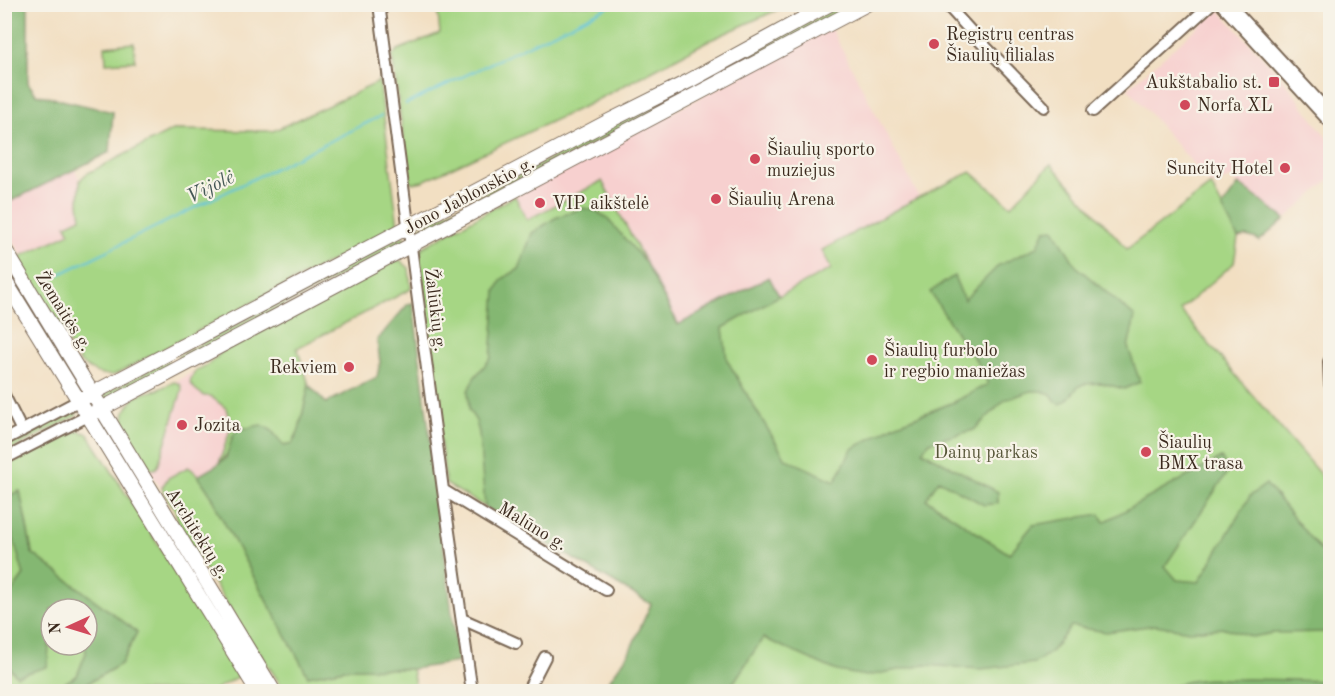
<svg xmlns="http://www.w3.org/2000/svg" width="1335" height="696" font-family="'Old Standard TT',serif">
	<style>
		.built { fill: #f7d0cf }
		.green { fill: #a6d684; stroke: #708051; stroke-width: 1.5 }
		.forest { fill: #84b772; stroke: #607048; stroke-width: 1.5 }
		.lines { fill: none; stroke-linecap: round; stroke-linejoin: round }
		.stream { stroke: #5dc3da; stroke-width: 2 }
		.minor-casing { stroke: #7b6957; stroke-width: 14 }
		.major-casing { stroke: #7b6957; stroke-width: 16 }
		.highway-casing { stroke: #7b6957; stroke-width: 20 }
		.minor { stroke: #fff; stroke-width: 10 }
		.major { stroke: #fff; stroke-width: 14 }
		.highway { stroke: #fff; stroke-width: 16 }
		.poi-dot { fill: #d1495b; stroke: #f7f3e8; stroke-width: 2 }
		.labels { text-anchor: middle; stroke-width: 4.5; stroke-linejoin: round; paint-order: stroke }
		.poi-label { font-size: 18px; fill: #3b2a1e; stroke: #f7f3e8; text-anchor: start }
		.street-label { font-size: 18px; fill: #3b2a1e; stroke: #f7f3e8 }
		.park-label { font-size: 18px; fill: #565538; stroke: #f7f3e8 }
		.water-label { font-size: 20px; font-style: italic; fill: #455856; stroke: #f7f3e8 }
	</style>
	<rect width="100%" height="100%" fill="#f7f3e8"/>
	<filter id="ink" filterUnits="userSpaceOnUse"><feTurbulence type="fractalNoise" baseFrequency=".0167" numOctaves="2"/><feDisplacementMap in="SourceGraphic" scale="12" xChannelSelector="R" yChannelSelector="G"/><feConvolveMatrix kernelMatrix="1 2 1 2 8 2 1 2 1" color-interpolation-filters="sRGB"/></filter>
	<filter id="wash" filterUnits="userSpaceOnUse"><feTurbulence type="fractalNoise" baseFrequency=".008" numOctaves="4" result="noise"/><feDisplacementMap in="SourceGraphic" scale="24" xChannelSelector="R" yChannelSelector="G"/><feGaussianBlur stdDeviation="1.35" result="paint"/><feColorMatrix in="noise" values="0 0 0 0 0 0 0 0 0 0 0 0 0 0 0 0 0 1.4 0 .05"/><feComposite in="paint" operator="in"/></filter>
	<g filter="url(#wash)">
		<rect width="100%" height="100%" fill="#f2dfc2"/>
		<!-- built -->
		<path class="built" d="M1220,11L1287,84L1330,142V179L1285,219L1230,178L1211,185L1128,88L1215,12Z
			M831,28L919,197L822,250L831,269L779,296L769,278L678,325L602,181L527,220L515,196Z
			M75,170L80,180L79,203L82,218L71,233L22,256L5,226L4,204Z
			M197,370L191,376L210,396L227,410L228,416L233,422L219,463L198,476L193,469L188,467L168,478L162,487L163,491L147,467L150,469H155L158,466L182,390V386L179,383L174,382Z"/>
		<!-- green -->
		<path class="green" d="M437,5H788L706,42L589,104L423,181L413,183C404,178 403,167 406,157L392,56L398,50L440,33Z
			M842,5H857L416,236L414,232L415,230Z
			M134,43L135,61L106,63L105,46Z
			M379,79L398,226L114,375C99,375 93,372 81,363L17,258L70,233L66,225L81,218L79,203L80,180L86,174L173,130L273,131L377,83Z
			M1051,164L1127,249L1211,185L1238,238L1234,263L1180,310L1330,486V691H602L629,653L651,604L446,484L418,262L419,255L423,247L515,196L527,220L602,181L679,325L769,277L779,296L831,269L822,250L919,197L971,172L1011,206Z
			M400,237H404L406,239L405,242L181,360L178,358V356Z
			M5,259L76,379L73,378L5,267Z
			M400,260L409,268L411,289L297,348L309,385L299,430L292,444L284,446L271,430L255,426L249,428H239C229,440 231,454 219,463L233,422L228,416L227,409L210,396H204L195,389L190,383C193,368 200,370 210,363C214,360 218,356 221,352L394,262Z
			M167,361L169,363L167,369L106,399L104,397V394Z
			M174,382C179,383 181,384 182,390L158,466L155,469H150L139,453L126,439L123,427L125,411L134,398L144,393L157,390Z
			M72,410L77,412L76,416L5,453V446Z
			M79,431L88,434L241,675L212,691H74L121,664L137,632L32,553L20,491L5,497V466L68,433Z
			M188,467C202,474 213,499 219,513L308,676L350,668L412,669L416,691H285L257,649L246,635L179,526L175,510L163,491L162,487L168,478Z
			M144,492H145L219,614V615L143,493Z
			M5,520L8,521L24,575L5,601Z
			M51,629V645H85L86,653L77,676L50,691H5L4,663L17,676Z"/>
		<!-- forest -->
		<path class="forest" d="M5,4L28,5V83L36,94L113,112L110,152L5,204Z
			M1239,184L1285,219L1259,241L1257,239L1246,236L1238,238L1222,207Z
			M583,208L593,210L606,217L645,262L678,325L769,277L779,296L723,328L727,360L753,405L786,459L835,481L852,449L895,425L954,402L988,384L976,360L961,340L930,292L954,276L964,300L999,265L1037,247L1045,230L1054,229L1076,266L1135,317L1128,347L1140,382L1124,389L1102,383L1083,384L1078,387L1067,400L1061,404L1056,402L1051,394L1041,391H1031L1005,400L974,430L930,442L922,451L998,492V503L984,505L939,480L926,499L1009,554L1033,525L1100,514L1104,522L1221,458L1229,470L1165,566L1177,580L1199,582L1250,496L1266,484L1330,562V632L1273,633L1252,637L1225,628L1189,631L1156,625L1106,632L1071,626L1052,651L1035,663L981,669L925,665L866,676L837,671L763,638L728,691H602L629,653L651,604L485,507L479,433L476,421L469,410L468,391L474,378L491,358L496,291L502,279L519,269L532,233L555,218Z
			M413,303L458,662L412,669L350,668L308,676L219,513L213,498L198,476L217,465L226,458L233,435L239,428H249L255,426L262,425L271,430L284,446L292,444L299,430L309,385L326,403L377,377L380,362L377,340L408,304Z
			M20,491L32,553L137,632L121,664L74,691H50L77,676L86,653L85,645H87V609H51V629L47,667L17,676L5,663V601L24,575L8,521L5,520V497Z
			M1248,679L1330,681V691H1168C1182,675 1227,680 1248,679Z"/>
		<g class="lines">
			<!-- stream -->
			<path class="stream" d="M406,104L614,4
				M50,279L381,116"/>
		</g>
	</g>
	<g filter="url(#ink)">
		<g class="lines">
			<defs>
				<path id="minor" d="M379,4L443,490L472,692
					M946,4L978,39L1044,107
					M1093,111L1211,4
					M1330,360L1329,362L1330,384
					M4,395L22,431
					M4,440L78,401
					M4,459L88,416
					M443,490L606,590
					M462,619L516,643
					M527,692L545,657"/>
				<path id="major" d="M4,248L274,692
					M4,279L258,692
					M78,401L609,121L689,81L830,4
					M88,416L867,4"/>
				<path id="highway" d="M1225,4L1330,118"/>
			</defs>
			<!-- minor casing -->
			<use href="#minor" class="minor-casing"/>
			<!-- major casing -->
			<use href="#major" class="major-casing"/>
			<!-- highway casing -->
			<use href="#highway" class="highway-casing"/>
			<!-- minor -->
			<use href="#minor" class="minor"/>
			<!-- major -->
			<use href="#major" class="major"/>
			<!-- highway -->
			<use href="#highway" class="highway"/>
		</g>
	</g>
	<!-- markers -->
	<g class="poi-dot">
		<circle cx="934" cy="44" r="6"/>
		<rect x="1268" y="76" width="12" height="12" rx="3"/>
		<circle cx="1185" cy="105" r="6"/>
		<circle cx="755" cy="159" r="6"/>
		<circle cx="1285" cy="168" r="6"/>
		<circle cx="716" cy="199" r="6"/>
		<circle cx="540" cy="203" r="6"/>
		<circle cx="872" cy="360" r="6"/>
		<circle cx="349" cy="367" r="6"/>
		<circle cx="182" cy="425" r="6"/>
		<circle cx="1146" cy="452" r="6"/>
	</g>
	<g class="labels">
		<!-- poi labels -->
		<g class="poi-label">
			<text x="946" y="40">Registrų centras<tspan x="946" dy="21">Šiaulių filialas</tspan></text>
			<text x="1262" y="88" text-anchor="end">Aukštabalio st.</text>
			<text x="1197" y="111">Norfa XL</text>
			<text x="767" y="155">Šiaulių sporto<tspan x="767" dy="21">muziejus</tspan></text>
			<text x="1273" y="174" text-anchor="end">Suncity Hotel</text>
			<text x="728" y="205">Šiaulių Arena</text>
			<text x="552" y="209">VIP aikštelė</text>
			<text x="884" y="356">Šiaulių furbolo<tspan x="884" dy="21">ir regbio maniežas</tspan></text>
			<text x="337" y="373" text-anchor="end">Rekviem</text>
			<text x="194" y="431">Jozita</text>
			<text x="1158" y="448">Šiaulių<tspan x="1158" dy="21">BMX trasa</tspan></text>
		</g>
		<!-- street labels -->
		<g class="street-label">
			<text transform="translate(469 195) rotate(-28)" y="6">Jono Jablonskio g.</text>
			<text transform="translate(436 310) rotate(83)" y="6">Žaliūkių g.</text>
			<text transform="translate(64 311) rotate(58)" y="6">Žemaitės g.</text>
			<text transform="translate(533 526) rotate(31)" y="6">Malūno g.</text>
			<text transform="translate(198 533) rotate(58)" y="6">Architektų g.</text>
		</g>
		<!-- park labels -->
		<g class="park-label">
			<text x="986" y="458">Dainų parkas</text>
		</g>
		<!-- water labels -->
		<g class="water-label">
			<text transform="translate(210 186) rotate(-26)" y="7">Vijolė</text>
		</g>
	</g>
	<!-- margin -->
	<rect width="1335" height="696" fill="none" stroke="#f7f3e8" stroke-width="24"/>
	<!-- north arrow -->
	<g transform="translate(69 627) rotate(266)"><circle r="28" fill="#f7f3e8" stroke="#aca397" stroke-width="1.5"/>
	<path d="M0-4.5L10 22L0 15L-10 22Z" fill="#d1495b"/>
	<text y="-9" font-size="16" font-weight="bold" text-anchor="middle" fill="#3b2a1e">N</text>
	</g>
</svg>
